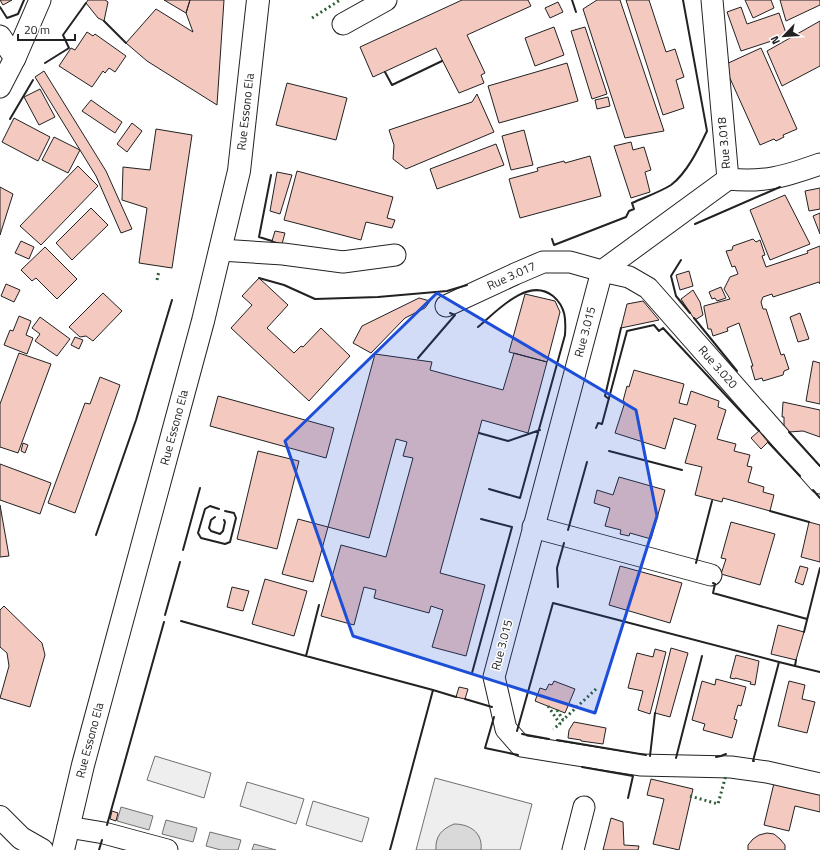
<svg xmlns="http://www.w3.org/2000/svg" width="820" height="850" font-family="'Titillium Web',sans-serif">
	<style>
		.green { fill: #eee; stroke: #6f6f6f }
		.water { fill: #d9d9d9; stroke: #6f6f6f }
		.building { fill: #f3c9c0; stroke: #222 }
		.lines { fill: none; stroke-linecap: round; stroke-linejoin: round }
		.minor-casing { stroke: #222; stroke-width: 23 }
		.major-casing { stroke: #222; stroke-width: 24 }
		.minor { stroke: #fff; stroke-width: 21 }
		.major { stroke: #fff; stroke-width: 22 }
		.hedge { stroke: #2f5e38; stroke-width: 3; stroke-dasharray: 2 3; stroke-linecap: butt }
		.wall { stroke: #222; stroke-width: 2 }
		.marked { fill: #1d4ed8; fill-opacity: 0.2; stroke: #1d4ed8; stroke-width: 3; stroke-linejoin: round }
		.labels { text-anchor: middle; stroke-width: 3; stroke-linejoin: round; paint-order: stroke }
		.street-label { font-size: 12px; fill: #222; stroke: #fff }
	</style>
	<rect width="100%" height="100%" fill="#fff"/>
	<!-- green -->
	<path class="green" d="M155,756L211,773L204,798L147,780Z
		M435,778L532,804L520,850H416Z
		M247,782L304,799L296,824L240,806Z
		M313,801L369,818L362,842L306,825Z"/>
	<!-- water -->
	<path class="water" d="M121,807L153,816L149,830L117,821Z
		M166,820L197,828L193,842L162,834Z
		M454,824C469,824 483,832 481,850H436C435,836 442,829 454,824Z
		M210,832L241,840L238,850H221L206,846Z
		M254,844L276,850H252Z"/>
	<!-- building -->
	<path class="building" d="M0,0H12L3,5Z
		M88,0H105L108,2L104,21L98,18L86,3Z
		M164,0H190L186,13Z
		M190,0H224L217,105L147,61L126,43L156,9L193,32L186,13Z
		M462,0H528L531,6L467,35L485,73L481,75L484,83L459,93L436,48L373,77L360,47Z
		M597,0H620L664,131L625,138L583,9Z
		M626,0H649L666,52L675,49L684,77L676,80L684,108L663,115Z
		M745,0H771L774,8L753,18Z
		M780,0H820V5L786,21Z
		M558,2L563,12L550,18L545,8Z
		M741,7L747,24L779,13L787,36L741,51L727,12Z
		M820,21V66L782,86L767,51Z
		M554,27L564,55L535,66L525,38Z
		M585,27L607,94L592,99L571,31Z
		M87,32L93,36L95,34L126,56L115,72L109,68L105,73L103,71L92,87L59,66L71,48L75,50Z
		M761,48L797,129L783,135L784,137L776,141L774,139L760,145L724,65Z
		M567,63L578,101L499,123L488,86Z
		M44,71L106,171L132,229L121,233L96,176L35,77Z
		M287,83L347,98L336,140L276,125Z
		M40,89L55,117L39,125L24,97Z
		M477,94L494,132L406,169L393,159L394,145L389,130L472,102Z
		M608,97L610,106L597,109L595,100Z
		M91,100L122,122L115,133L82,111Z
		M14,118L50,137L38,161L2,142Z
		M132,123L142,131L127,152L117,144Z
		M156,129L192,135L172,268L139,263L147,208L122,200L123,167L150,170Z
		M524,130L533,165L511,170L502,136Z
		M54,137L80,150L68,173L42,160Z
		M631,142L633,150L644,147L651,170L645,172L650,192L631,198L614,146Z
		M496,144L504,165L437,189L430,169Z
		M590,156L601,196L520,218L509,179L538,171L537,168L564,161L565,163Z
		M78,166L98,186L41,245L20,226Z
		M297,171L393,197L387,218L395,220L392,228L366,222L361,240L284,220Z
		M277,172L292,175L280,214L270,211Z
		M0,187L13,194L0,235Z
		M820,188V209L809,211L805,191Z
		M785,195L810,244L770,260L750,210Z
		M91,208L108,225L72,260L56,243Z
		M820,213V234L813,216Z
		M275,231L285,233L282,244L272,241Z
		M753,239L756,242L760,240L765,255L762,256L766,267L808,253L807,251L820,246V284L819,282L773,297L772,294L763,297L761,302L763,309H766L781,355L784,354L789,369L784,371L783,375L763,381L762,378L755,380L751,366H753L739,323L727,328L728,331L713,336L711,329H708L704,308V306L730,299L724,289L730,277L738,274L735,266L732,267L726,251L732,250L733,246Z
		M21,241L34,247L29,259L15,253Z
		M45,247L77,279L57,299L36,278L32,281L21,270Z
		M689,271L693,286L680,290L676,275Z
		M259,278L288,305L267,328L294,353L301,346L303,347L321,328L350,356L309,401L231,328L252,305L242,296Z
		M6,284L20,290L14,302L1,296Z
		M721,287L726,298L717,301L715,298L712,299L709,292Z
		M693,290L700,302L703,315L695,320L681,299Z
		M103,293L122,311L93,341L86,336L80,337L69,327Z
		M525,294L555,301L560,312L547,362L509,352Z
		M419,298L430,301L425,308L405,318L371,353L353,343L362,326Z
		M643,301L659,320L621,328L627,304Z
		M800,313L809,339L798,342L790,317Z
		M19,316L31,321L26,335L33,338L27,354L4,345L10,330L13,331Z
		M40,317L70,339L57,356L35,341L40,334L32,328Z
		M75,337L83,340L79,349L71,345Z
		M19,353L51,364L18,453L0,447V404Z
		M514,353L547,362L528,433L482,420L440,573L485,585L466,656L432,647L443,610L431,606L429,613L374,598L376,590L364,587L354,625L321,616L341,545L386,557L413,458L403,456L407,442L396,439L369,538L328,527L375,354L432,362L430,370L503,390Z
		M813,361L820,363V404L806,401Z
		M634,370L684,384L679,403L687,405L691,391L719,401L718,407L726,410L717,439L736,444L734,451L750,455L747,466L752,467L748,482L764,487L763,492L774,495L770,511L723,498L722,502L695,495L702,467L685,463L696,425L674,418L665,449L615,433L625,402L623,401L627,386L629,387Z
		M100,377L120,385L75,513L48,503L85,403L90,404Z
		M218,396L334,428L326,458L210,426Z
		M783,402L820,410V437L803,431L789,432L784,427V417H782Z
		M759,431L768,442L761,449L751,438Z
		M23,443L28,445L25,453L21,451Z
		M258,451L299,461L277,549L237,539Z
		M0,464L51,483L40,514L0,500Z
		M619,477L665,490L651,539L630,533L629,536L620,534L621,530L605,526L610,508L594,503L597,490L613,495Z
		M0,505L9,556L0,557Z
		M298,519L328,527L313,582L282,574Z
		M731,522L775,534L760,585L721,574L726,559L721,558Z
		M809,522L820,525V562L801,557Z
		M620,566L682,583L670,623L609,605Z
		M800,566L808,568L803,585L795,582Z
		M265,579L307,591L294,636L252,624Z
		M232,587L249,591L243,611L227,607Z
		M4,606L42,643L45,655L30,707L0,698L9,666L7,653L0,647V610Z
		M778,625L804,632L796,660L771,654Z
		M671,648L688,653L670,717L655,713Z
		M655,649L666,652L650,714L638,710L643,691L628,688L637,653L653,657Z
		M736,655L759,661L755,685L750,684L751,682L735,678V679L730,678Z
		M716,679L746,687L741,706L738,705L734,719L737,720L732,738L703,730L705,724L692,720L702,681L715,685Z
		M554,681L575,689L565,713L535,701L540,688L546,690L549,684L552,685Z
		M789,681L805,685L802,699L815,702L807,733L778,726Z
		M459,687L468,689L465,699L456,697Z
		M574,722L606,728L603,744L581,741V740L568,738L569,730Z
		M651,779L693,789L679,850L653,844L664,799L647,795Z
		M775,779L820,790V812L795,806L789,831L764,825Z
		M112,811L118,813L116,821L110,819Z
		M611,818L623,822L624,845L639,846L638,850H603Z
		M767,833L774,834L780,839L785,845V850H748V845L753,839L759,835Z"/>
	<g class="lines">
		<defs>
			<g id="minor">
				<path d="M343,24L386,0"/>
				<path d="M0,36L15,58"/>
				<path d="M0,87L15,58L40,0"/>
				<path d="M728,179C764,183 786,176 820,164"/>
				<path d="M220,250L283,254L343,262L395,255"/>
				<path d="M602,271L494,677L506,729L521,746L640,765L731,767L767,772L820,784"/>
				<path d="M602,271L728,179L712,0"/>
				<path id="s1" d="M446,306L515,274L543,262H570L602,271L629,277L648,288L820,483"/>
				<path d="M533,527L711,575"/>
				<path d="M68,827L104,833L167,850"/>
				<path d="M573,850L584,807"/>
			</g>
			<g id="major">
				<path d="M0,817L21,838L42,850"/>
				<path id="s2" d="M63,850L83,765L203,321L239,171L258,0"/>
			</g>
		</defs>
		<!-- minor casing -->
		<use href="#minor" class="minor-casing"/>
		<!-- major casing -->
		<use href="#major" class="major-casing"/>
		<!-- minor -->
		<use href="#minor" class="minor"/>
		<!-- major -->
		<use href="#major" class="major"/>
		<!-- hedge -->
		<path class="hedge" d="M312,18L340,0
			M157,280L159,271
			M548,706L560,724L553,729
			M557,710L563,720L596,689
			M690,796L718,804L726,775"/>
		<!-- wall -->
		<path class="wall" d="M572,0L576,12
			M0,7L7,18L18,14L24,0
			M104,21L126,43
			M45,63L69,48L63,35L86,3
			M385,72L392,85L442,61
			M10,119L33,80
			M271,175L259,237L272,241
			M695,224L780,187
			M552,239L554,245L626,217L629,211L634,209L632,203C645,197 660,192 671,185C687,173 699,148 707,131L683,0
			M681,260L671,276L676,296L690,313
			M259,278L284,285L315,299L378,297L447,291L467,285
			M694,318L737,371
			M478,327C496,312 528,276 553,296C566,307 566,320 565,335L520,498L489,489
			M418,358L455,315L450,313
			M609,399L605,396L621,328
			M596,428L598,423L602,424L627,331L654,325L659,331L663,328L759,431
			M789,432L820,466
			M479,433L508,441L540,430
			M768,442L800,476
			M609,451L682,470
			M813,490L820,498
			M219,509L210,506L205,509L198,533L201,538L225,544L230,542L236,518L234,513L225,511
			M770,511L809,522
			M215,517L211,520L209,528L211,531L220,534L223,531L225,522L224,520
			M568,530L587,462
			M96,535L136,420L172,300
			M183,550L200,488
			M696,563L712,501
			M713,583L715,584L713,593L807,619
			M558,587L557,568L564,543
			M165,615L180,562
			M181,621L306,656L319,605
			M804,632L820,568
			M306,656L433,690
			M795,666L820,672
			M472,673L512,527L481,519
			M465,699L492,707
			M494,717L485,748L518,755
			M517,731L553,603L779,662
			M522,734L549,739
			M557,740L646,755
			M650,756L655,713
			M716,757L721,756L726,754
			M676,758L702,656
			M754,761H753L779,662L795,666L796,660
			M582,767L633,776L628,798
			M107,825L164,622
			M99,850L102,840
			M390,850L433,690L456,697"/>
	</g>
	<!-- marked area -->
	<path class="marked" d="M437,293L636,410L657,516L595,713L353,636L285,441Z"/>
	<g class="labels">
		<!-- street labels -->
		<g class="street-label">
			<text dy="4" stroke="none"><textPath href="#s2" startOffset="761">Rue Essono Ela</textPath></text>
			<text transform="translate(724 143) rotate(-95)" y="4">Rue 3.018</text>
			<text dy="4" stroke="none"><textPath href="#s1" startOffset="72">Rue 3.017</textPath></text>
			<text transform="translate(585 332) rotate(-75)" y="4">Rue 3.015</text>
			<text dy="4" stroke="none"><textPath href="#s1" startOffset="322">Rue 3.020</textPath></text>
			<text dy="4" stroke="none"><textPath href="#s2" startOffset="437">Rue Essono Ela</textPath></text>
			<text transform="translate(502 645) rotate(-75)" y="4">Rue 3.015</text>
			<text dy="4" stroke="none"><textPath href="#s2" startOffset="113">Rue Essono Ela</textPath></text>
		</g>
	</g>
	<!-- north arrow -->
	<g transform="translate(784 36) rotate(245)" stroke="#ffffff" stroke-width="3" paint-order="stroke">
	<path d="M0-3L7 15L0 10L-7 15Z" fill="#222222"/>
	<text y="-6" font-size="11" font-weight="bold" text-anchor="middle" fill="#222222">N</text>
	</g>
	<!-- scale -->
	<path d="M18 34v6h57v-6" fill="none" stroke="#222222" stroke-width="2"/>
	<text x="24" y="34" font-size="12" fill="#222222" stroke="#ffffff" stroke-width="3" paint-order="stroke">20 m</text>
</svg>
